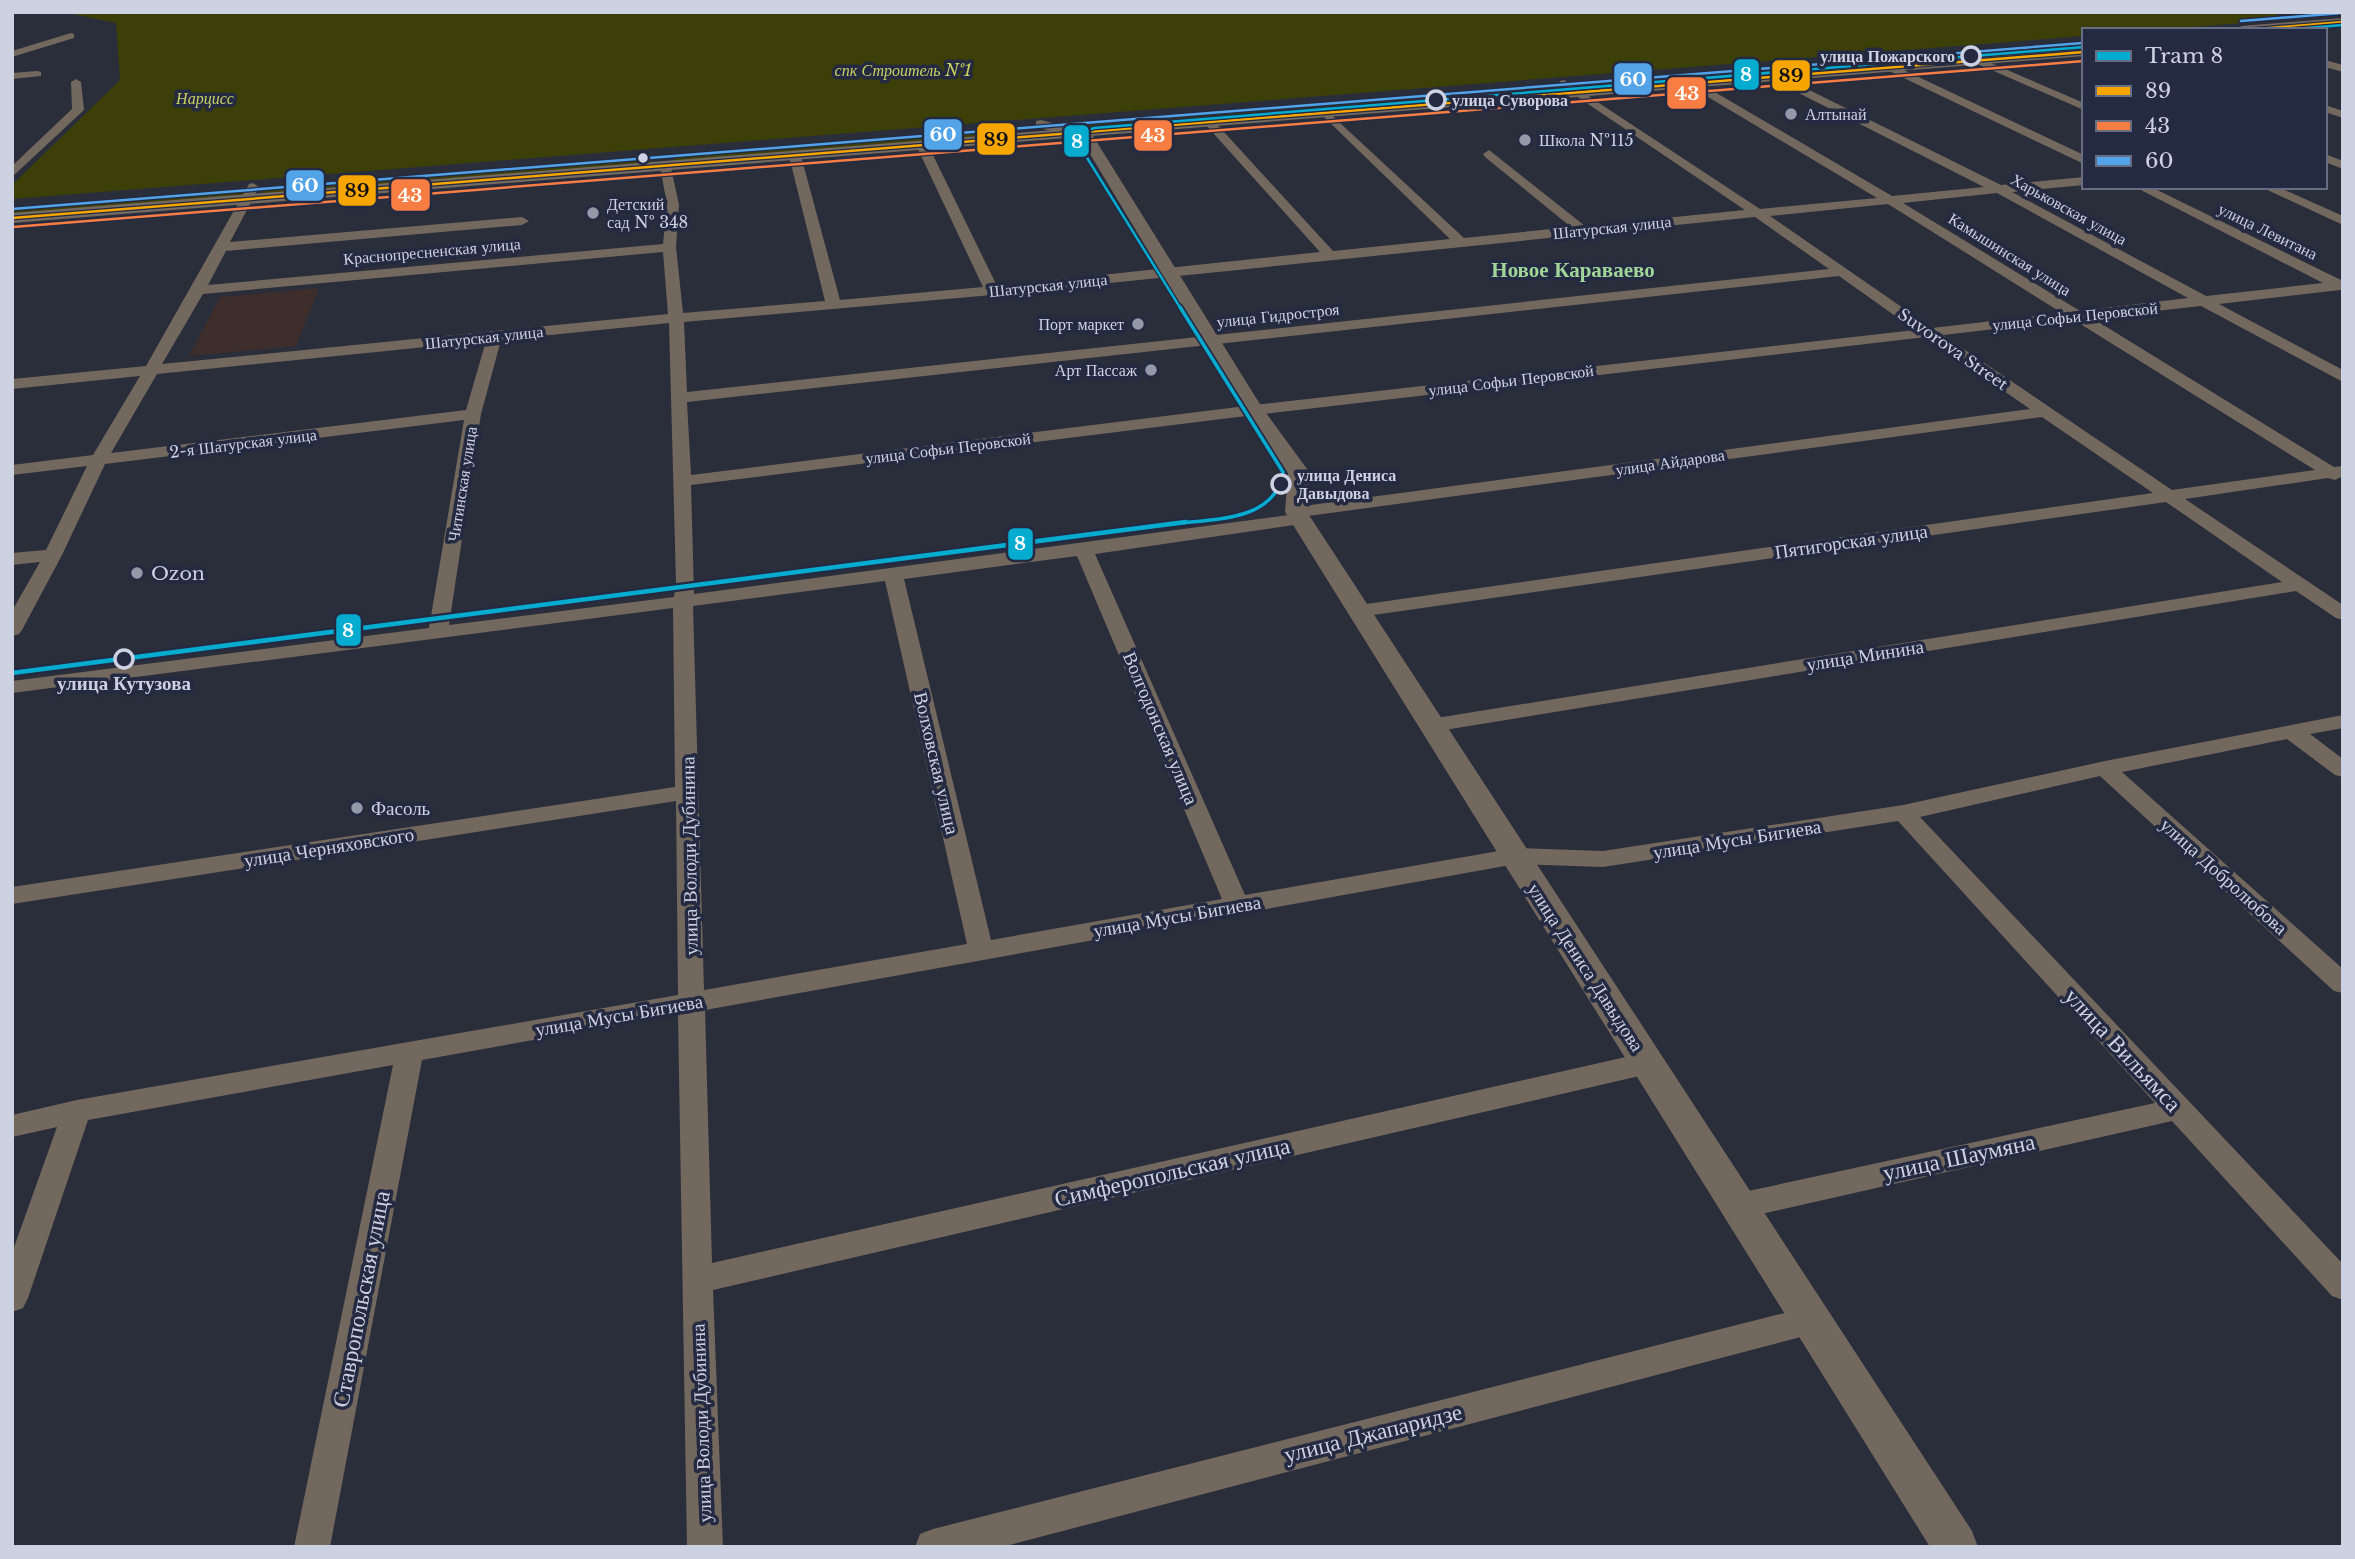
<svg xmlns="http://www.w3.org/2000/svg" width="2355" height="1559" font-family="'Libre Baskerville',serif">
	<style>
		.industrial { fill: #3e2e2b }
		.green { fill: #3c3f08 }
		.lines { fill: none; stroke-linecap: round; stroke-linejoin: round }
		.minor { fill: #73685e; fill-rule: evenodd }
		.tertiary { fill: #73685e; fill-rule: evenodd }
		.secondary { fill: #756a61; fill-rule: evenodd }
		.bus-1-casing { stroke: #232a42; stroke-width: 5 }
		.bus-2-casing { stroke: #232a42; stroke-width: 5 }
		.bus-3-casing { stroke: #232a42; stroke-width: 5 }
		.bus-1 { stroke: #f7a600; stroke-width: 2.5 }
		.bus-2 { stroke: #f77d43; stroke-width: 2.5 }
		.bus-3 { stroke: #53a3e8; stroke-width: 2.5 }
		.tram-1-far2-casing { stroke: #232a42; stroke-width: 5 }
		.tram-1-far1-casing { stroke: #232a42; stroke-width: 7 }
		.tram-1-casing { stroke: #232a42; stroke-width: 9 }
		.tram-1-far2 { stroke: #06acd0; stroke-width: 2.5 }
		.tram-1-far1 { stroke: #06acd0; stroke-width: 3.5 }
		.tram-1 { stroke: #06acd0; stroke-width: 4.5 }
		.stop-dot { fill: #232a42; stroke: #cdd2e2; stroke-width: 3.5 }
		.poi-dot { fill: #9499a8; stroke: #232a42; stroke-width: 2.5 }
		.bus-dot { fill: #cdd2e2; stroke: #232a42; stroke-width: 2.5 }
		.labels { text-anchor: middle; stroke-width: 7; stroke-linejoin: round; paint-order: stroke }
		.far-stop-label { font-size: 16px; font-weight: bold; fill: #cdd2e2; stroke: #232a42; text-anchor: start }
		.far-park-label { font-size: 16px; font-style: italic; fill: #cad161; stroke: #232a42 }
		.far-poi-label { font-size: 16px; fill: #cdd2e2; stroke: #232a42; text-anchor: start }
		.far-street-label { font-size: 16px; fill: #cdd2e2; stroke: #232a42 }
		.street-label { font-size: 19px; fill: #cdd2e2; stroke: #232a42 }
		.poi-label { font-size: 19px; fill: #cdd2e2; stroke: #232a42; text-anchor: start }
		.stop-label { font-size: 19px; font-weight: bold; fill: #cdd2e2; stroke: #232a42 }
		.far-district-label { font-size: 21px; font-weight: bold; fill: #a1d598; stroke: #232a42 }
		.near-street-label { font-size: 23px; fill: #cdd2e2; stroke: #232a42 }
		.line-badge { stroke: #232a42; stroke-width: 2.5 }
		.badge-label { font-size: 19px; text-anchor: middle; font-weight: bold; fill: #fff }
		.pale-badge-label { font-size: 19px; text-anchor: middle; font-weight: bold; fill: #111 }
	</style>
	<rect width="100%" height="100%" fill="#2a2e3b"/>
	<!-- industrial -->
	<path class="industrial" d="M319,288L296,346L189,356L220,297Z"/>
	<!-- green -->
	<path class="green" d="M63,12H2269L2288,19L2157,30H2084V36L12,199V185L120,80L116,23Z
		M2084,44V51L1582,91L1572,84Z
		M1563,85L1571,91L1082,129L1078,123Z
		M1012,129L1015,135L677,161L674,159L676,156Z
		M647,159L652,161L646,165L264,195L261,191L269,188Z
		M237,190L245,193L233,198L12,216V208Z"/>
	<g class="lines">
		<!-- minor -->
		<path class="minor" d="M71,33L74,34V38L12,57V51Z
			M1977,57L2084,103V110L1973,62L1972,60Z
			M2325,60L2343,65V72L2325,67Z
			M1885,65H1893L2084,155V164L1885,69Z
			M37,71L41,72V76L12,79V73Z
			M1771,75H1779L2001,185L2084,177V185L2012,192L2206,296L2323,283L2135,187H2151L2343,281V290H2340L2219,304L2343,370V382L2201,306L2092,318L2334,467L2343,466V476L2335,480L2328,478L2185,499L2343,605V620L2336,618L2296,591L1432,732L1424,730L1421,725L1424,720L2282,582L2166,502L1359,617L1352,615L1349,611L1352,607L1359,605L2153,493L2042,417L1308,516L1310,519L1307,523L1301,524L1095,554L1245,895L1516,848L1603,851L1903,805L2105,761L2343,715V728L2310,734L2343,759V777L2335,775L2287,739L2122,772L2343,969V993L2334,991L2100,776L1920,817L2343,1264V1300L2332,1296L2172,1121L1739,1219L1728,1215L1724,1206L1728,1197L1739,1193L2155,1103L1898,821L1603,867L1516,864L705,1010L712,1263L1648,1052L1658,1056L1662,1063L1658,1070L1648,1074L713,1290L723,1547H687L678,1014L422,1060L330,1547H294L393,1065L88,1120L28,1298L23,1308L12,1312V1253L57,1127L12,1137V1115L77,1100L678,995L676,801L12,904V887L675,787L673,608L12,693V681L429,628L464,420L105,464L62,555L22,630L19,634L12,636V611L40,562L12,565V553L46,550L87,466L12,475V465L93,455L140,376L12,389V379L146,366L249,184L253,183L259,187L230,242L522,217L529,221L522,225L226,251L208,285L663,244L667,205L660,166L670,163L679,205L676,247L683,313L825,301L789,156L795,152L801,156L840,300L983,287L916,145L922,141L928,145L997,286L1320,252L1205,124V120H1213L1333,251L1450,239L1321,114L1319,112L1325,109L1464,238L1571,227L1485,157L1483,154L1489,150L1585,226L1745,210L1560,85V81L1564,80L1760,209L1877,198L1688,85V81H1696L1892,196L1984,187L1771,79ZM1997,193L2188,298L2080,311L1903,203ZM1888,204L2062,313L1932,328L1770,216ZM1755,217L1829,269L687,392L684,322L992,295ZM663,252L668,314L162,364L203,294ZM1839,276L1915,330L1254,405L691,475L687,402ZM2074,320L2315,470L2172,490L1943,335ZM669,323L676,582L674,597L449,625L481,414L501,340ZM1926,337L2030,409L1296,507L1290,508L1287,512L1289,515L694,594L691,485L1254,415ZM486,341L466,410L111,453L157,374ZM1077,556L1222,899L991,940L904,579ZM885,581L967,944L704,990L693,606Z
			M76,79L81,82L84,110L12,177V166L72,109L71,82Z
			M2325,105L2343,111V118L2325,112Z
			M2325,154L2343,161V169L2325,162Z
			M2261,187H2278L2343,216V225Z
			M1812,1306L1823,1310L1828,1320L1823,1330L1812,1334L1002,1547H915L920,1534L933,1529Z"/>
		<!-- tertiary -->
		<path class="tertiary" d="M1041,120L1091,133L1093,136L1263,409L1310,473L1307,512L1972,1531L1978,1547H1930L1285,512L1288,473L1244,410L1081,139L1036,127V121Z"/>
		<!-- secondary -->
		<path class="secondary" d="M2343,18V26L2296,30H2235L2242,26Z
			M2084,48V56L12,223V213Z"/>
		<defs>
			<path id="bus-1" d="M2245,30L2343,22
				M12,218L2084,52"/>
			<path id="bus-2" d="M13,227L2084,61"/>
			<path id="bus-3" d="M2241,21L2342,13
				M12,209L2083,43"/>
		</defs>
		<!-- bus-1 casing -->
		<use href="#bus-1" class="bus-1-casing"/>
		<!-- bus-2 casing -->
		<use href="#bus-2" class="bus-2-casing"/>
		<!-- bus-3 casing -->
		<use href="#bus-3" class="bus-3-casing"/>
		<!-- bus-1 -->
		<use href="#bus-1" class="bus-1"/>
		<!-- bus-2 -->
		<use href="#bus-2" class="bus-2"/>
		<!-- bus-3 -->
		<use href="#bus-3" class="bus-3"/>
		<defs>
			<path id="tram-1-far2" d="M2284,30L2343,25
				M1181,309L1076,140L1082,133L1094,128L2084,47"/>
			<path id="tram-1-far1" d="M1172,524C1212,519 1276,522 1283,472L1180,307"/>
			<path id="tram-1" d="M12,673L1186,522"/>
		</defs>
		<!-- tram-1-far2 casing -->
		<use href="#tram-1-far2" class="tram-1-far2-casing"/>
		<!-- tram-1-far1 casing -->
		<use href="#tram-1-far1" class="tram-1-far1-casing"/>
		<!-- tram-1 casing -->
		<use href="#tram-1" class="tram-1-casing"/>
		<!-- tram-1-far2 -->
		<use href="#tram-1-far2" class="tram-1-far2"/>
		<!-- tram-1-far1 -->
		<use href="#tram-1-far1" class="tram-1-far1"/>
		<!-- tram-1 -->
		<use href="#tram-1" class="tram-1"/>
	</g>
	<!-- markers -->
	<g class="stop-dot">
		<circle cx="1971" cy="56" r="9"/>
		<circle cx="1436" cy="100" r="9"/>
		<circle cx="1281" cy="484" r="9"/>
		<circle cx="124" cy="659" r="9"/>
	</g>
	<g class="poi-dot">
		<circle cx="1791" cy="114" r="7"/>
		<circle cx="1525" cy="140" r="7"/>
		<circle cx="593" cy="213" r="7"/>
		<circle cx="1138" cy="324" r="7"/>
		<circle cx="1151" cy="370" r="7"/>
		<circle cx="137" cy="573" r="7"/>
		<circle cx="357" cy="808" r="7"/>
	</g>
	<circle class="bus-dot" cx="643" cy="158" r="6"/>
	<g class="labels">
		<!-- far-stop labels -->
		<g class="far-stop-label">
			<text x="1955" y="62" text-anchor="end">улица Пожарского</text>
			<text x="1452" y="106">улица Суворова</text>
			<text x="1297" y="481">улица Дениса<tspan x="1297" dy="18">Давыдова</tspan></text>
		</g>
		<!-- far-park labels -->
		<g class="far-park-label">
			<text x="903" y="76">спк Строитель №1</text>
			<text x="205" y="104">Нарцисс</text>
		</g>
		<!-- far-poi labels -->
		<g class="far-poi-label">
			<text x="1805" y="120">Алтынай</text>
			<text x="1539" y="146">Школа №115</text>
			<text x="607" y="210">Детский<tspan x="607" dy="18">сад № 348</tspan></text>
			<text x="1124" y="330" text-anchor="end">Порт маркет</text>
			<text x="1137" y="376" text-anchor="end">Арт Пассаж</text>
		</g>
		<!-- far-street labels -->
		<g class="far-street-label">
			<text transform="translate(2069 209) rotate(29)" y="6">Харьковская улица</text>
			<text transform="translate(1612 227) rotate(-6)" y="6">Шатурская улица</text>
			<text transform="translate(2268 231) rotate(26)" y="6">улица Левитана</text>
			<text transform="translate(432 251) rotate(-5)" y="6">Краснопресненская улица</text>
			<text transform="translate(2010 254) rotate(32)" y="6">Камышинская улица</text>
			<text transform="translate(1048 285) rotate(-6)" y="6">Шатурская улица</text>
			<text transform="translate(1278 315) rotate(-6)" y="6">улица Гидростроя</text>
			<text transform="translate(2075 316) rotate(-6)" y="6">улица Софьи Перовской</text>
			<text transform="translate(484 337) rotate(-6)" y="6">Шатурская улица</text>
			<text transform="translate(1953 349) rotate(35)" y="6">Suvorova Street</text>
			<text transform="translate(1511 380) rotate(-7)" y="6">улица Софьи Перовской</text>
			<text transform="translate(243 443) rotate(-7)" y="6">2-я Шатурская улица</text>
			<text transform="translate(948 448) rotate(-7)" y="6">улица Софьи Перовской</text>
			<text transform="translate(1670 462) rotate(-8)" y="6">улица Айдарова</text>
			<text transform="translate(462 484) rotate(-81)" y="6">Читинская улица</text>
		</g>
		<!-- street labels -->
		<g class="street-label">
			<text transform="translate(1851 541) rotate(-8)" y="7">Пятигорская улица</text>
			<text transform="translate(1865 655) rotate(-9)" y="7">улица Минина</text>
			<text transform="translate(1161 728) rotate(67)" y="7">Волгодонская улица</text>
			<text transform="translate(937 763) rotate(77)" y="7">Волховская улица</text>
			<text transform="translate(1737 839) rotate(-9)" y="7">улица Мусы Бигиева</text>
			<text transform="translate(329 847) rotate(-9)" y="7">улица Черняховского</text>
			<text transform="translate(689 856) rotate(-91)" y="7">улица Володи Дубинина</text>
			<text transform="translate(2224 876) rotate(42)" y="7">улица Добролюбова</text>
			<text transform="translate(1177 916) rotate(-10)" y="7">улица Мусы Бигиева</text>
			<text transform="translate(1586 967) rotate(57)" y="7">улица Дениса Давыдова</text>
			<text transform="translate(619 1015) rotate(-10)" y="7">улица Мусы Бигиева</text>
			<text transform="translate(701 1423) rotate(-92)" y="7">улица Володи Дубинина</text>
		</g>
		<!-- poi labels -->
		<g class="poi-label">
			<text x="151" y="580">Ozon</text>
			<text x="371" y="815">Фасоль</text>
		</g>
		<!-- stop labels -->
		<g class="stop-label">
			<text x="124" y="690">улица Кутузова</text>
		</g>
		<!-- far-district labels -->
		<g class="far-district-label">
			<text x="1573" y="277">Новое Караваево</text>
		</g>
		<!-- near-street labels -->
		<g class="near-street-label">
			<text transform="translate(2123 1050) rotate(47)" y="8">улица Вильямса</text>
			<text transform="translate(1959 1157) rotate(-12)" y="8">улица Шаумяна</text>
			<text transform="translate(1172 1172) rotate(-13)" y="8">Симферопольская улица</text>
			<text transform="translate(361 1299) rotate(-79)" y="8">Ставропольская улица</text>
			<text transform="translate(1373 1433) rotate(-14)" y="8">улица Джапаридзе</text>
		</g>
	</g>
	<g class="line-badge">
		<rect x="1733" y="58" width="27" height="33" rx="7" fill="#06acd0"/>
		<rect x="1771" y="59" width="40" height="33" rx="7" fill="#f7a600"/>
		<rect x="1613" y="62" width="40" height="34" rx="7" fill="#53a3e8"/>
		<rect x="1666" y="76" width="41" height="34" rx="7" fill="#f77d43"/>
		<rect x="923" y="118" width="40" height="33" rx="7" fill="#53a3e8"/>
		<rect x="1133" y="119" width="40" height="33" rx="7" fill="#f77d43"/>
		<rect x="976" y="122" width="40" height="34" rx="7" fill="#f7a600"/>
		<rect x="1063" y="124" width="27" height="34" rx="7" fill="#06acd0"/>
		<rect x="285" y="169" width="40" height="33" rx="7" fill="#53a3e8"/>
		<rect x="337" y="174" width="40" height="33" rx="7" fill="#f7a600"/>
		<rect x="390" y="178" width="41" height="34" rx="7" fill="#f77d43"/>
		<rect x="1007" y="527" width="27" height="34" rx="7" fill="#06acd0"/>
		<rect x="335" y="613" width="27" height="34" rx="7" fill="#06acd0"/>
	</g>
	<g class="badge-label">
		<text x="1746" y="81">8</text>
		<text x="1633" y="86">60</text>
		<text x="1687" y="100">43</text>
		<text x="943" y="141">60</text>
		<text x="1153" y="142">43</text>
		<text x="1077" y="148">8</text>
		<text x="305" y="192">60</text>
		<text x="410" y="202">43</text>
		<text x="1020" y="550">8</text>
		<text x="348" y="637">8</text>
	</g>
	<g class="pale-badge-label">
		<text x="1791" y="82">89</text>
		<text x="996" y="146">89</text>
		<text x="357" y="197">89</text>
	</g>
	<!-- border -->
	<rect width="2355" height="1559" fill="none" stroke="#cdd2e2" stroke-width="28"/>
	<!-- legend -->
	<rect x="2082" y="28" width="245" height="161" fill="#232a42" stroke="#676d82" stroke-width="2"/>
	<rect x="2096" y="51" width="35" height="10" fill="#06acd0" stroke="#676d82" stroke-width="2"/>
	<text x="2145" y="63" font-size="21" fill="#cdd2e2">Tram 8</text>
	<rect x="2096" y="86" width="35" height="10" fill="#f7a600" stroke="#676d82" stroke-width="2"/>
	<text x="2145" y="98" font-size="21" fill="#cdd2e2">89</text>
	<rect x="2096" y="121" width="35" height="10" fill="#f77d43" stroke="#676d82" stroke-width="2"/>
	<text x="2145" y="133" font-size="21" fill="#cdd2e2">43</text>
	<rect x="2096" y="156" width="35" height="10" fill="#53a3e8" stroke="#676d82" stroke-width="2"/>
	<text x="2145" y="168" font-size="21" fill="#cdd2e2">60</text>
</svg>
